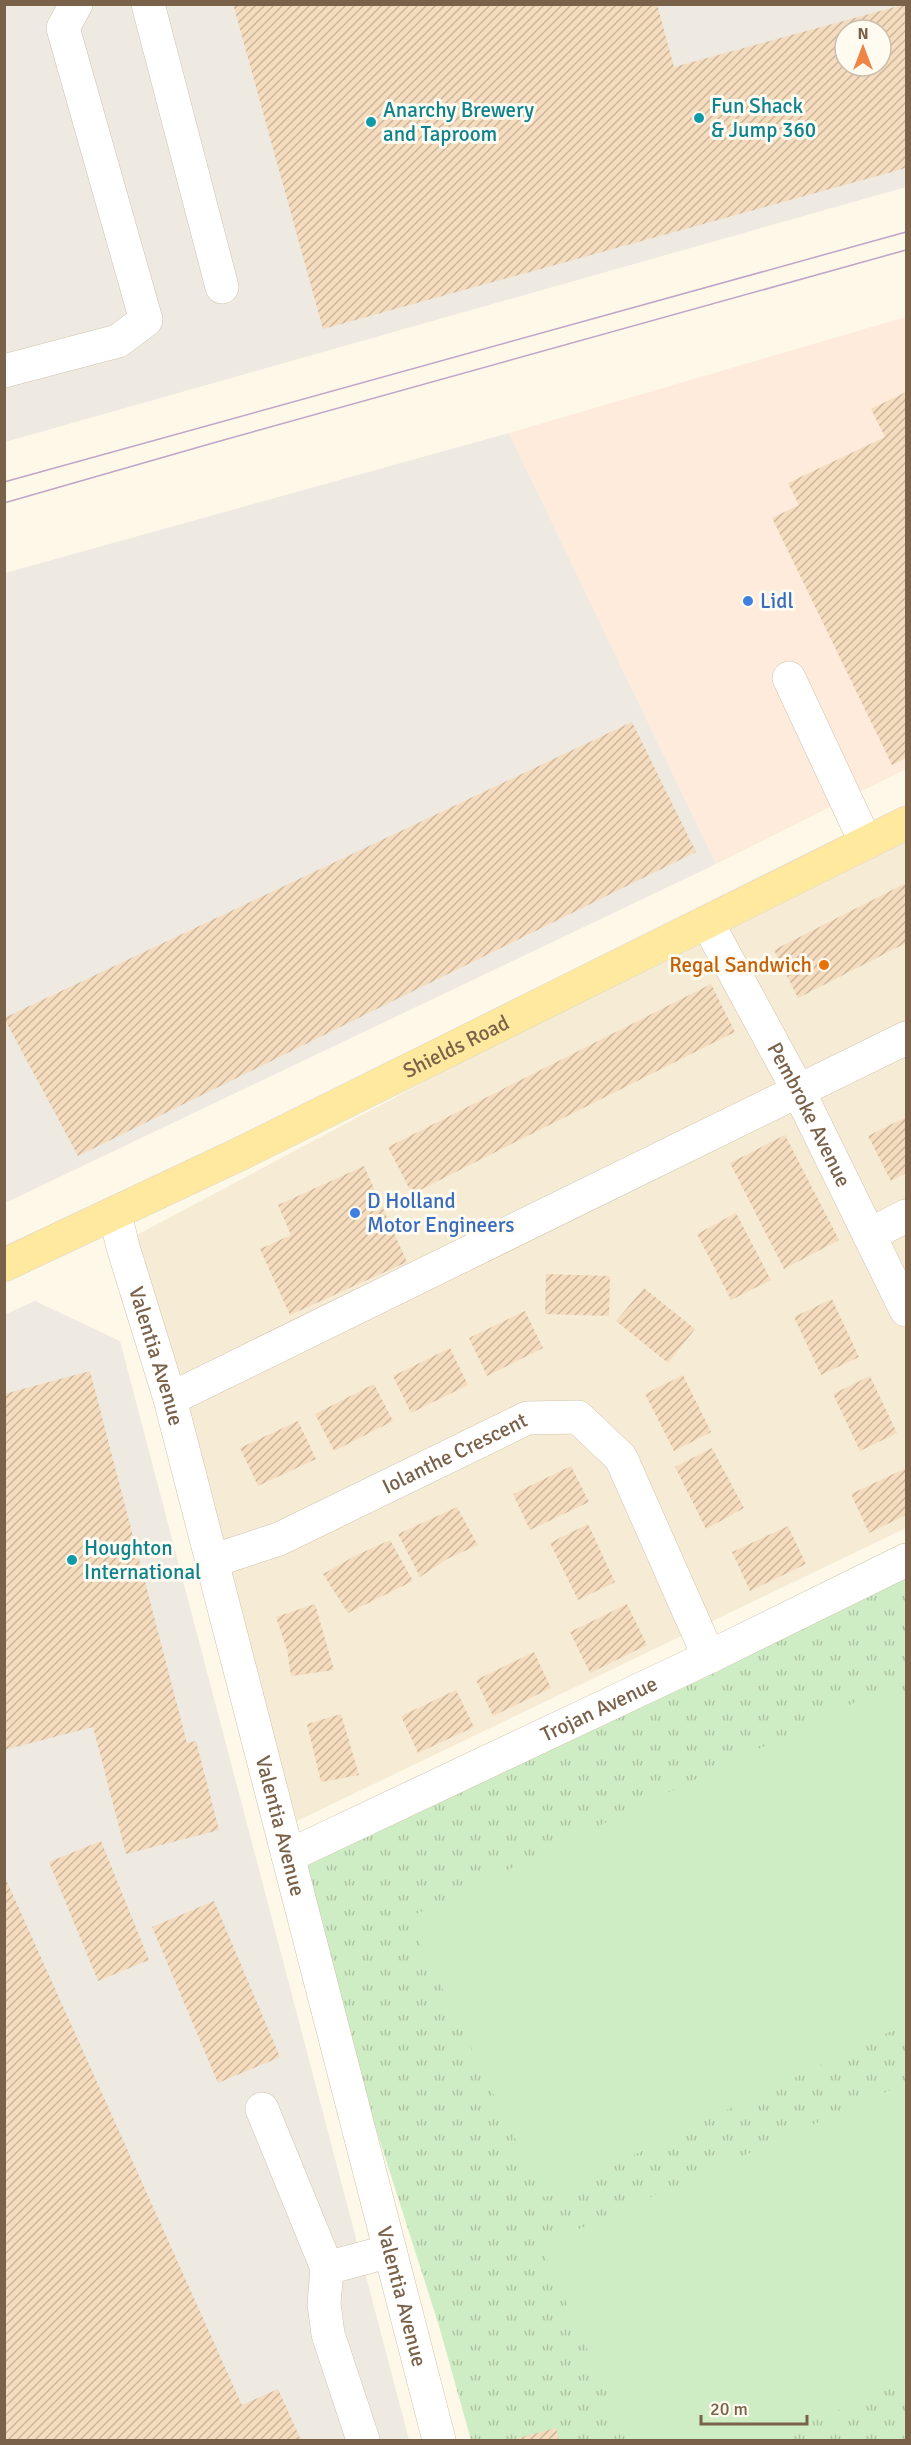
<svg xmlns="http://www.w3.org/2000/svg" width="911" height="2445" font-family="Signika,sans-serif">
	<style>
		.residential { fill: #f6ecd6 }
		.commercial { fill: #feebdc }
		.industrial { fill: #eeeae2; fill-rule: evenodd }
		.grass { fill: url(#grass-tufts) }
		.garden { fill: #cfedc5 }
		.building { fill: url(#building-hatch); fill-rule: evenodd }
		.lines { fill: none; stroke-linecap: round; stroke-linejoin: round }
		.minor-casing { stroke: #d1c2ac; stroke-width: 34 }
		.major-casing { stroke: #dcd6d0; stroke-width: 34 }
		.minor { stroke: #fff; stroke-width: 33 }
		.major { stroke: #ffe99e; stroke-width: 33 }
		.tram { stroke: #bea5c9; stroke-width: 1.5 }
		.culture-dot { fill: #0f9aa8; stroke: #fffbf0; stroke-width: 2 }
		.shop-dot { fill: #3f7fe0; stroke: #fffbf0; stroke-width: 2 }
		.food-dot { fill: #e8710a; stroke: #fffbf0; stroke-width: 2 }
		.labels { text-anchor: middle; stroke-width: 6; stroke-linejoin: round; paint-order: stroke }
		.culture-label { font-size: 21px; fill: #0d838f; stroke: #fffbf0; text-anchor: start }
		.shop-label { font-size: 21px; fill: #366cbe; stroke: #fffbf0; text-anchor: start }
		.food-label { font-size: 21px; fill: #c56008; stroke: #fffbf0; text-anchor: end }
		.street-label { font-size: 21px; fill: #7a624a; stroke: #fffbf0 }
	</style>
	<defs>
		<pattern id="grass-tufts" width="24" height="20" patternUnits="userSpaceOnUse" patternTransform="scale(1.5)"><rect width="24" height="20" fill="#cfedc5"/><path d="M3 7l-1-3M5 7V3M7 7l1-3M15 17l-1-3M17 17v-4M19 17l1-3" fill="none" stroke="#adc3a2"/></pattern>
		<pattern id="building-hatch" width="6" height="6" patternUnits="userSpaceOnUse" patternTransform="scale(1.5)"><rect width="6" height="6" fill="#f5dcbe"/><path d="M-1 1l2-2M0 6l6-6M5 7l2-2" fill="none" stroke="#cbb69c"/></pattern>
	</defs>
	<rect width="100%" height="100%" fill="#fef8e8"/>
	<!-- residential -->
	<path class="residential" d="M906,825V1528L297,1821L116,1246Z"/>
	<!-- commercial -->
	<path class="commercial" d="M906,317V769L716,864L509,433Z"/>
	<!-- industrial -->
	<path class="industrial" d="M5,5H906V187L5,442ZM845,30H881V66H845Z
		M509,433L716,864L5,1203V573Z
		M35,1301L120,1341L409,2440H5L4,1315Z"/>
	<!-- grass -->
	<path class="grass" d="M906,1574V2440H471L439,2326L293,1869Z"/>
	<!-- garden -->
	<path class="garden" d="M899,1681L906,1697V2024L544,2198L408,1918Z
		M906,2083V2380L771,2440H628L541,2246Z"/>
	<!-- building -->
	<path class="building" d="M233,4H657L674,67L906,4V168L323,329ZM845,30H881V66H845Z
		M906,392V758L892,765L772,518L799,505L788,483L885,437L871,409Z
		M632,722L696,852L78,1156L4,1018Z
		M906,883V943L798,998L774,950Z
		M711,984L735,1032L412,1194L388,1147Z
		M906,1117V1173L891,1181L868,1136Z
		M785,1135L839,1240L784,1269L730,1163Z
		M364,1166L407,1262L290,1315L260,1249L291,1235L278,1205Z
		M736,1213L771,1280L731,1300L697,1234Z
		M546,1274L610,1276L609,1316L545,1314Z
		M644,1288L695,1329L668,1363L616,1321Z
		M832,1299L859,1357L821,1375L794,1317Z
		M525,1311L543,1348L487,1376L469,1338Z
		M450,1348L468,1385L411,1413L393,1376Z
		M90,1371L187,1743L196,1741L219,1830L126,1854L93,1727L4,1750V1394Z
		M683,1375L711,1432L674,1451L645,1394Z
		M870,1376L897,1433L860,1451L833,1394Z
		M374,1384L393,1421L334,1451L315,1414Z
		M298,1421L316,1459L258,1486L240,1448Z
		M712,1448L744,1508L706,1529L675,1467Z
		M571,1466L589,1502L530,1530L513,1494Z
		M906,1468V1515L869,1533L851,1494Z
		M457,1507L478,1545L447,1559L420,1577L398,1534Z
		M588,1524L615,1582L578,1600L550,1543Z
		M788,1526L806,1564L750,1591L732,1552Z
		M390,1540L413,1581L348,1613L323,1574L355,1556Z
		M315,1604L334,1670L291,1676L287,1650L276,1617Z
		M627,1604L647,1645L590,1673L570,1632Z
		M534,1652L551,1688L493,1716L476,1680Z
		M456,1690L474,1727L418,1753L401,1716Z
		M341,1714L359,1775L321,1782L307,1724Z
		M101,1841L149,1960L98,1981L49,1862Z
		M4,1875L242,2405L278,2389L301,2440H4Z
		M214,1901L280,2057L218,2083L152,1927Z
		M556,2428L559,2440H511Z"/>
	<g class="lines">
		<defs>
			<g id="minor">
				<path d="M148,4L222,287"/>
				<path d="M4,371L118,341L146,320L63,28L76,4"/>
				<path d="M789,678L866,843"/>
				<path id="s1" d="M707,922L799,1092L906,1310"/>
				<path id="s2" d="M115,1214L123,1247L170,1399L439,2440"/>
				<path d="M869,1235L906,1216"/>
				<path d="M170,1399L906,1038"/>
				<path id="s3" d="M212,1561L279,1539L527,1418L578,1417L621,1458L709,1657"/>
				<path id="s4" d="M288,1856L709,1657L906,1560"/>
				<path d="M262,2109L327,2268L390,2251"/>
				<path d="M327,2268L324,2304L328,2334L363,2440"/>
			</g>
			<g id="major">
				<path id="s5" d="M4,1265L244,1152L906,823"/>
			</g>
		</defs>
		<!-- minor casing -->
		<use href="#minor" class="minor-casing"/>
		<!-- major casing -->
		<use href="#major" class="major-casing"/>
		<!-- minor -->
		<use href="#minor" class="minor"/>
		<!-- major -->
		<use href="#major" class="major"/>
		<!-- tram -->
		<path class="tram" d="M4,482L906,232
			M4,503L213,443L906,250"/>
	</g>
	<!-- markers -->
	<g class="culture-dot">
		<circle cx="699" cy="118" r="6"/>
		<circle cx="371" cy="122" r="6"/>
		<circle cx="72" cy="1560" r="6"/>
	</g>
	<g class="shop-dot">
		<circle cx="748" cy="601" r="6"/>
		<circle cx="355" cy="1213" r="6"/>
	</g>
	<circle class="food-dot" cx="824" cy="965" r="6"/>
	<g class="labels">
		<!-- culture labels -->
		<g class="culture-label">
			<text x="711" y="113">Fun Shack<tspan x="711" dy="24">&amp; Jump 360</tspan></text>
			<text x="383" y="117">Anarchy Brewery<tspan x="383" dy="24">and Taproom</tspan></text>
			<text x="84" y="1555">Houghton<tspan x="84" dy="24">International</tspan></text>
		</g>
		<!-- shop labels -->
		<g class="shop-label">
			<text x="760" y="608">Lidl</text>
			<text x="367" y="1208">D Holland<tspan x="367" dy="24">Motor Engineers</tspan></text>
		</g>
		<!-- food labels -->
		<g class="food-label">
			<text x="812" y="972">Regal Sandwich</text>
		</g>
		<!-- street labels -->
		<g class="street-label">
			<text dy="7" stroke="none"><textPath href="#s5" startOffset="502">Shields Road</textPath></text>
			<text dy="7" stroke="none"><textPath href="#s1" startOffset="218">Pembroke Avenue</textPath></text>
			<text dy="7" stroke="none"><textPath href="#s2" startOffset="148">Valentia Avenue</textPath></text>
			<text dy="7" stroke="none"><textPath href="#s3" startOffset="266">Iolanthe Crescent</textPath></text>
			<text dy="7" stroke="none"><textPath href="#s4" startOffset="344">Trojan Avenue</textPath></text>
			<text dy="7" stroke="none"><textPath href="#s2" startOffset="634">Valentia Avenue</textPath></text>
			<text dy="7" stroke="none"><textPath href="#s2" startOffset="1120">Valentia Avenue</textPath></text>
		</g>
	</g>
	<!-- border -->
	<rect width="911" height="2445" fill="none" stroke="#7a624a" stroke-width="12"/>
	<!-- north arrow -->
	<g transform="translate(863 48)"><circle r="28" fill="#fffbf0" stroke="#cabeae" stroke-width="1.5"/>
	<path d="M0-4.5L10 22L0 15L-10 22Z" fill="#ee8547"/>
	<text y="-9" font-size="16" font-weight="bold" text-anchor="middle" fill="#7a624a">N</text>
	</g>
	<!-- scale -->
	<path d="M701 2415v9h106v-9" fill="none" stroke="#7a624a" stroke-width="3"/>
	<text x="710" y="2415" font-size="18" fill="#7a624a" stroke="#fffbf0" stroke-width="4.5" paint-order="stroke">20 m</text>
</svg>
